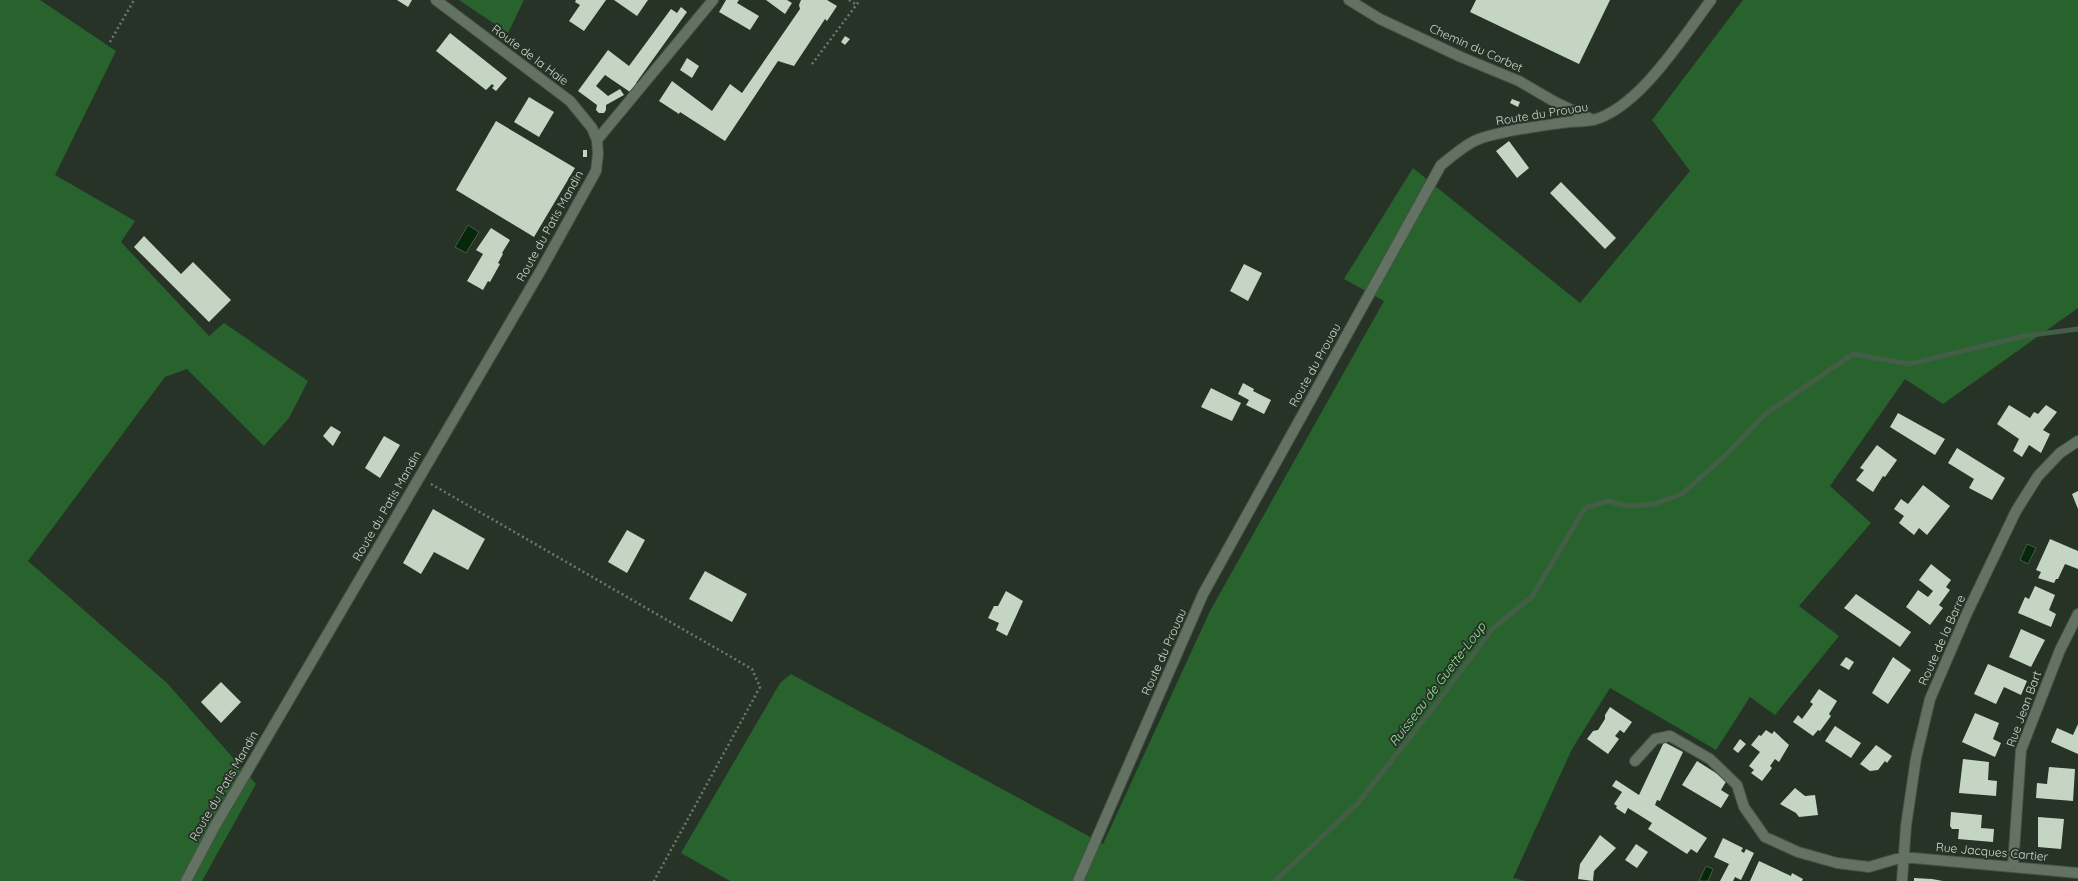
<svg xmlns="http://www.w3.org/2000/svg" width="2078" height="881" font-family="Quicksand,sans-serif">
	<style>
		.green { fill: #28632d }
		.water { fill: #06270a; stroke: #445d46 }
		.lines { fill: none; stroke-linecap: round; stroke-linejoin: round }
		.stream { stroke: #445d46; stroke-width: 5 }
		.building { fill: #c5d5c4 }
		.lane-casing { stroke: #465146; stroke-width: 12 }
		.street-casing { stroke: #465146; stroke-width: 12 }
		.path { stroke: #6f7a6f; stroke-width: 2.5; stroke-dasharray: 2 3; stroke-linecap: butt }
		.lane { stroke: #637263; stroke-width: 10 }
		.street { stroke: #637263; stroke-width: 10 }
		.labels { text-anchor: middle; stroke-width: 4; stroke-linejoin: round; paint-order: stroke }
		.street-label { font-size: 12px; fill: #d3dbd3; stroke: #263326 }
		.water-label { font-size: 13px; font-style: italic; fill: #92e595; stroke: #263326 }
	</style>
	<rect width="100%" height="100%" fill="#263326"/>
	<!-- green -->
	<path class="green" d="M0,0H40L116,51L55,175L135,221L121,242L209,336L224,323L308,381L289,418L264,446L187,369L165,377L28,561L167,683L256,784L202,881H0Z
		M459,0H524L508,33Z
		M1743,0H2078V308L1943,404L1905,379L1830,486L1871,523L1799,606L1839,636L1775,715L1750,697L1716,750L1610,688L1572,749L1513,878L1526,881H730L681,853L780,683L791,674L1103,844L1210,611L1384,301L1344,279L1413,168L1580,303L1690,171L1652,120Z"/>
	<!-- water -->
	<path class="water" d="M468,225L479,232L466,253L455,247Z
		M2027,544L2036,548L2028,564L2020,560Z
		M1706,866L1713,869L1708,881H1699Z"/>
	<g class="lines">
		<!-- stream -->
		<path class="stream" d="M1275,881L1358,803L1437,703L1493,628L1532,597L1585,508L1608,501L1628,506L1654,504L1682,494L1728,453L1764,415L1853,354L1909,364L2024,336L2078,329"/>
	</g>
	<!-- building -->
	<path class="building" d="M397,0H412L408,7Z
		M576,0H606L584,31L569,21L580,5L575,2Z
		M614,0H648L637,16Z
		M726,0H739L737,3L759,16L750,30L719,12Z
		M766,0H787L792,3L785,14Z
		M801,0H827L837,6L827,21L825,19L794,66L778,61L725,141L680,112L679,114L659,101L672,81L712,111L730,84L742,93L800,9L799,5Z
		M1476,0H1610L1579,64L1470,12Z
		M681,7L687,12L636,83L639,85L633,94L605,75L596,86L608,96L620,89L624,95L606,105V110L604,113H599L596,110L597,105L578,91L608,50L629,66L671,9L677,13Z
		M450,33L507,78L496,91L492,88L494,86L492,84L486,90L436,51Z
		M845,36L850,39L845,45L841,42Z
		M687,58L699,66L692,78L680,70Z
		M529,97L554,112L539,137L514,122Z
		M1512,99L1520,102L1518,107L1510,103Z
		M496,121L575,168L534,237L456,190Z
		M1509,141L1529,168L1517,178L1496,151Z
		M583,150H587V157H583Z
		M1561,182L1616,238L1605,249L1550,193Z
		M491,228L510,240L502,253L503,254L498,263L500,264L490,282L488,281L483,290L467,281L483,254L476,250Z
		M144,236L181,274L193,262L231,300L209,322L134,247Z
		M1244,264L1262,273L1248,301L1230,291Z
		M1243,383L1254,389L1253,391L1271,400L1264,414L1246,405L1249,400L1238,394Z
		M1211,388L1241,403L1232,421L1201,407Z
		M2009,405L2030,418L2034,412L2038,414L2046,405L2057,412L2043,430L2050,434L2041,453L2029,445L2022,457L2013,451L2019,439L1997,424Z
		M1898,413L1945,439L1935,455L1890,427Z
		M331,426L341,432L333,446L323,436Z
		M384,436L400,445L380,478L365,468Z
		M1877,445L1897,460L1885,477L1883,476L1873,492L1856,480L1864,470L1860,468Z
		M1957,448L2005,478L1992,500L1969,488L1974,479L1948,463Z
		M1923,485L1950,506L1927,535L1919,528L1914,535L1899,523L1904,516L1894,509L1901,499L1908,504Z
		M2078,491V509L2072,494Z
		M433,509L485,539L468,570L434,552L421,574L403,563Z
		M627,530L645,540L627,573L608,562Z
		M2050,539L2078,551V569L2065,564L2058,579H2056L2054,583L2038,578L2041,572L2036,570Z
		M1931,564L1951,580L1946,587L1950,590L1939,605L1943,608L1930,625L1906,607L1918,590L1928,597L1933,591L1919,580Z
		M705,571L747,594L732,622L689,599Z
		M2035,586L2055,595L2049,610L2056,614L2051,627L2018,613L2025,597L2029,599Z
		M1006,591L1023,601L1007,636L996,630L999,623L988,618L994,606H998Z
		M1856,594L1911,632L1900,647L1844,608Z
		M2021,629L2045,640L2031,667L2009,657Z
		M1846,657L1854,662L1849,670L1840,665Z
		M1893,657L1911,670L1888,704L1872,693Z
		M1988,664L2027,681L2021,695L2004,687L1996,704L1974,694Z
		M221,682L241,702L221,723L201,702Z
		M1819,689L1837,701L1829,714L1831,716L1820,731L1818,730L1813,736L1793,722L1798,715L1802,719L1813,704L1810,702Z
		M1610,707L1632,722L1624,733L1620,730L1615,736L1619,739L1608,754L1587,739L1593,731L1598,730L1605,719V715Z
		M1975,713L1999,723L1993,739L2001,743L1995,757L1962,742Z
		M2078,724V754L2051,742L2057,728L2073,735Z
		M1835,726L1861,743L1851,758L1825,741Z
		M1766,730L1772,734L1774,731L1789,745L1779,762L1775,759L1770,766L1772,768L1762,781L1751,773L1754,770L1749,766L1760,752L1751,745L1759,735L1761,736Z
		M1740,739L1746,744L1738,753L1733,749Z
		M1664,742L1683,752L1660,801L1657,800L1655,805L1707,838L1697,853L1691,849L1687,854L1648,829L1652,823L1628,808L1625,814L1616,808L1617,806L1614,804L1622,792L1612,786L1616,780L1639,795Z
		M1876,745L1892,756L1887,763L1885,761L1878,770L1870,771L1860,764Z
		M1963,759L1989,762L1988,780L1997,781L1996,796L1959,793Z
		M1697,761L1727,780L1721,790L1729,795L1721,808L1682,785Z
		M2049,767L2075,769L2073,801L2036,798L2037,783L2047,784Z
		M1795,788L1805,796L1815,795L1818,815L1799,817L1796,813L1780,804Z
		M1951,812L1982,815L1981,828L1994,829L1993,842L1958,839L1959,829H1952L1950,826Z
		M2038,817L2064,819L2061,849L2038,847Z
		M1600,835L1616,848L1594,871L1593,881L1578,879L1580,864Z
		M1723,838L1743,848L1741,851L1744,853L1746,849L1754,853L1741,880L1735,877L1733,881H1720L1729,864L1714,857Z
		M1636,844L1648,852L1637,868L1625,860Z
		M1759,861L1791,876L1792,873L1803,879L1802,881H1750Z
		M1914,878L1932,879L1943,881H1914Z"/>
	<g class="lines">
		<defs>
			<path id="lane" d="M1349,0L1380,19L1461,57L1519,81L1555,102L1593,120"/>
			<path id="street" d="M597,140L713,0
				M1635,761L1655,739L1670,736L1710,759L1737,785L1744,807L1765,837L1798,852L1837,863L1869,867L1903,857L2078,873
				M2013,866L2021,750L2060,650L2078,614
				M186,881L215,826L541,270L596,171L598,154L597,140L592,128L570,101L436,0
				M1078,881L1203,594L1441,165C1453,156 1465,144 1479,139C1504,130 1541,126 1568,122C1576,121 1585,122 1593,120C1639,108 1683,37 1711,0
				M1902,881L1906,826L1916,758L1930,699L1967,613L2016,511L2038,476L2060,453L2078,441"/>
		</defs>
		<!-- lane casing -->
		<use href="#lane" class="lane-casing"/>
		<!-- street casing -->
		<use href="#street" class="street-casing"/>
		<!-- path -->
		<path class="path" d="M849,0L857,5
			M110,42L134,0
			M812,64L860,0
			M431,484L752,669L760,687L654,881"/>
		<!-- lane -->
		<use href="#lane" class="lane"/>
		<!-- street -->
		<use href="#street" class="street"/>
	</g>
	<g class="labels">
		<!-- street labels -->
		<g class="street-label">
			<text transform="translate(1476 48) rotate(24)" y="4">Chemin du Corbet</text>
			<text transform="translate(530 55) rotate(37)" y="4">Route de la Haie</text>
			<text transform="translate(1542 114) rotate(-9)" y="4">Route du Prouau</text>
			<text transform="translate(550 226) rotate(-61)" y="4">Route du Patis Mandin</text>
			<text transform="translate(1315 365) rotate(-61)" y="4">Route du Prouau</text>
			<text transform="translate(387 506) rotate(-60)" y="4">Route du Patis Mandin</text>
			<text transform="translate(1942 640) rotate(-66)" y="4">Route de la Barre</text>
			<text transform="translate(1164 652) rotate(-66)" y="4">Route du Prouau</text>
			<text transform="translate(2024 709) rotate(-70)" y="4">Rue Jean Bart</text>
			<text transform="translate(224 786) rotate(-60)" y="4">Route du Patis Mandin</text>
			<text transform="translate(1992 852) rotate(5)" y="4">Rue Jacques Cartier</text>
		</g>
		<!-- water labels -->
		<g class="water-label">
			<text transform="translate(1437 684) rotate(-53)" y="5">Ruisseau de Guette-Loup</text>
		</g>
	</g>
</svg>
